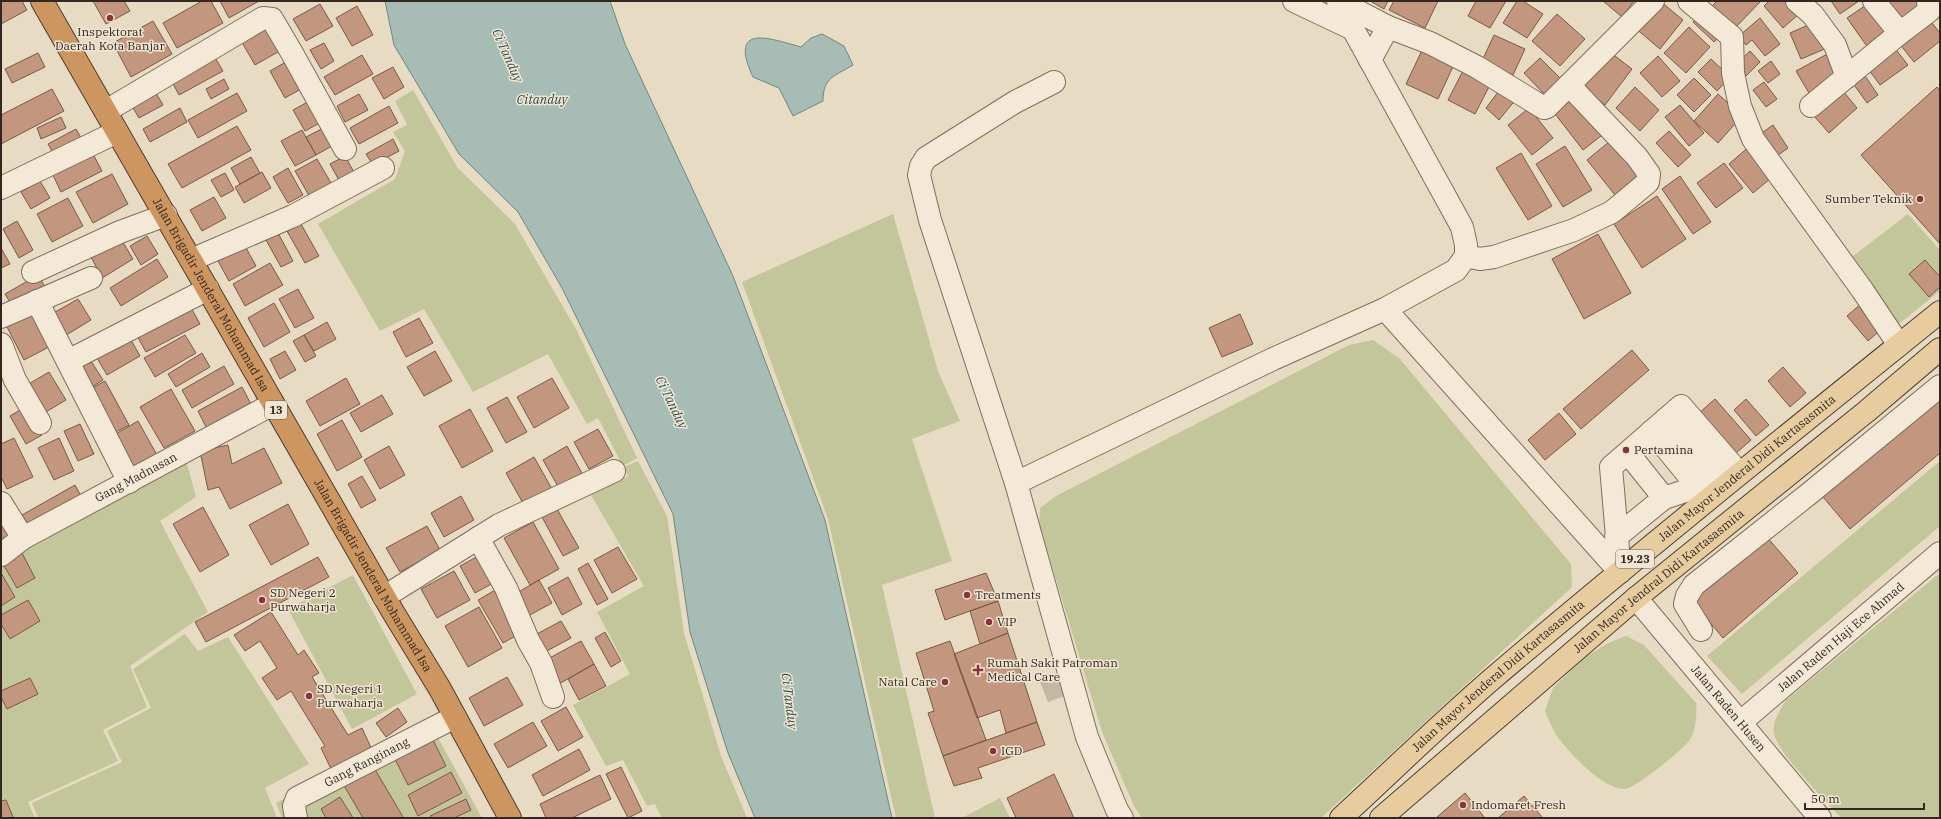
<svg xmlns="http://www.w3.org/2000/svg" width="1941" height="819" font-family="'IBM Plex Serif',serif">
	<style>
		.green { fill: #c3c59a }
		.water { fill: #a6bcb4; stroke: #6e8980 }
		.building { fill: #c2967f; stroke: #7d5846 }
		.lines { fill: none; stroke-linecap: round; stroke-linejoin: round }
		.minor-tunnel { stroke: #c4b7a3; stroke-width: 22; stroke-dasharray: 22 11; stroke-linecap: butt }
		.minor-casing { stroke: #816d5d; stroke-width: 24 }
		.major-casing { stroke: #4f3d31; stroke-width: 24 }
		.highway-casing { stroke: #4f3d31; stroke-width: 24 }
		.minor { stroke: #f4e9d6; stroke-width: 22 }
		.major { stroke: #e7cca0; stroke-width: 22 }
		.highway { stroke: #cd955f; stroke-width: 22 }
		.poi-dot { fill: #88343b; stroke: #f1e6d3; stroke-width: 1.5 }
		.labels { text-anchor: middle; stroke-width: 3; stroke-linejoin: round; paint-order: stroke }
		.shield { fill: #f1e6d3; stroke: #6c6055; stroke-width: 1 }
		.shield-label { font-size: 11px; font-weight: bold; fill: #33271f }
		.poi-label { font-size: 12px; fill: #33271f; stroke: #f1e6d3; text-anchor: start }
		.street-label { font-size: 12px; fill: #33271f; stroke: #f1e6d3 }
		.water-label { font-size: 13px; font-style: italic; fill: #30504c; stroke: #f1e6d3 }
	</style>
	<rect width="100%" height="100%" fill="#e8dbc4"/>
	<!-- green -->
	<path class="green" d="M413,90L457,167L515,224L577,331L637,458L623,466L598,418L587,424L548,354L473,392L424,309L380,331L318,224L395,179L405,151L393,132L407,125L395,101Z
		M893,214L938,371L960,421L912,439L952,561L882,585L935,818H896L828,519L742,282Z
		M1908,214L1940,250V291L1891,330L1844,263Z
		M1373,340L1400,359L1571,564L1572,587L1321,818H1142L1134,806L1102,732L1039,523L1040,508L1056,496L1349,345Z
		M186,460L196,497L160,521L208,612L130,666L147,707L103,730L118,761L28,802L35,818H1V554Z
		M638,461L667,516L684,633L721,756L747,818H662L655,804L647,806L623,760L606,766L573,705L630,674L597,612L644,586L591,495L628,476L624,467Z
		M1940,461V526L1742,694L1707,656Z
		M1940,573V818H1841C1826,801 1778,753 1774,734C1772,721 1780,711 1786,700Z
		M353,575L417,694L352,729L288,609Z
		M185,634L198,651L228,637L309,764L265,788L277,818H38L32,803L122,762L107,731L151,708L133,669Z
		M1626,636L1644,645L1696,703C1697,714 1696,732 1689,741C1682,750 1636,788 1625,789C1603,790 1566,750 1555,733C1551,726 1548,718 1545,711L1553,688L1584,658L1608,643Z
		M431,725L482,818H282L276,803Z
		M1000,798L1010,818H962Z"/>
	<!-- water -->
	<path class="water" d="M385,1H610L625,44L733,276L825,520L892,818H755L728,753L690,632L673,514L562,288L518,212L459,154L394,45Z
		M822,34L844,46L853,65C835,76 823,77 823,101L793,116L779,88L753,77C728,23 769,38 801,47L811,38Z"/>
	<!-- building -->
	<path class="building" d="M1,1H22L27,10L1,24Z
		M93,1H124L130,11L106,24Z
		M202,1H211L223,23L177,48L163,23Z
		M220,1H259L229,18Z
		M1370,1H1388L1384,9Z
		M1394,1H1438L1425,28L1389,10Z
		M1476,1H1506L1490,28L1468,16Z
		M1517,1H1523L1543,14L1527,38L1503,23Z
		M1603,1H1634L1622,17Z
		M1660,1L1683,20L1660,49L1634,27Z
		M1717,1H1761L1733,30L1710,8Z
		M1769,1H1788L1799,14L1783,28L1764,6Z
		M1831,1H1859L1840,14Z
		M1880,1H1920L1924,6L1900,26Z
		M1869,3L1893,37L1871,52L1847,18Z
		M320,4L333,26L306,41L293,19Z
		M357,6L373,35L352,46L336,18Z
		M1701,13L1723,33L1714,42L1693,22Z
		M1557,14L1585,39L1560,66L1532,41Z
		M1760,18L1780,44L1765,56L1752,40L1746,45L1739,36Z
		M1928,18L1940,33V41L1914,62L1898,42Z
		M269,20L285,48L255,65L239,37Z
		M153,21L172,54L131,77L113,43Z
		M1815,22L1827,48L1801,59L1790,33Z
		M1689,27L1710,47L1686,73L1664,53Z
		M1494,35L1525,49L1513,75L1482,61Z
		M324,43L334,61L321,69L310,50Z
		M1425,44L1456,60L1438,99L1406,84Z
		M1893,46L1908,65L1880,85L1866,66Z
		M1606,49L1632,69L1605,105L1579,84Z
		M1750,51L1760,62L1746,76L1735,65Z
		M1831,52L1843,74L1809,93L1796,71Z
		M38,53L45,67L12,83L5,69Z
		M362,55L373,74L335,95L324,77Z
		M214,56L223,71L179,95L171,80Z
		M1658,56L1680,81L1662,97L1640,73Z
		M293,58L308,85L285,98L270,71Z
		M1540,58L1560,78L1544,94L1524,73Z
		M1711,59L1730,77L1717,91L1698,72Z
		M1771,61L1780,74L1768,83L1758,71Z
		M1466,65L1493,79L1475,114L1448,100Z
		M393,67L404,87L384,99L372,78Z
		M1861,70L1878,95L1867,103L1850,79Z
		M1694,78L1711,95L1694,112L1677,95Z
		M224,79L229,89L211,99L206,89Z
		M1764,82L1777,99L1766,107L1753,90Z
		M1502,87L1517,98L1499,120L1486,108Z
		M1635,87L1659,110L1640,131L1616,108Z
		M1937,87L1940,91V244L1861,155Z
		M153,88L163,105L139,118L129,101Z
		M52,89L64,111L1,144V115Z
		M1843,91L1857,108L1829,133L1814,116Z
		M1575,92L1606,132L1583,150L1552,110Z
		M237,93L247,111L198,138L188,120Z
		M359,94L368,110L345,122L337,106Z
		M1718,94L1742,116L1718,143L1694,121Z
		M315,98L327,119L305,131L293,110Z
		M1680,105L1704,133L1689,146L1665,117Z
		M389,106L398,123L359,144L350,128Z
		M180,108L187,122L150,142L143,129Z
		M1529,108L1553,138L1532,155L1508,125Z
		M61,117L66,128L41,139L37,128Z
		M329,125L339,142L316,155L306,137Z
		M1773,125L1788,148L1774,158L1759,135Z
		M237,126L251,150L182,188L168,164Z
		M76,129L85,145L57,160L48,144Z
		M302,130L316,155L295,166L281,141Z
		M1669,131L1691,155L1678,167L1656,143Z
		M1615,137L1643,171L1615,195L1587,160Z
		M393,139L399,151L373,165L366,154Z
		M1752,144L1776,174L1753,193L1729,164Z
		M1565,146L1592,190L1563,207L1536,164Z
		M1521,153L1552,206L1528,220L1496,168Z
		M93,154L102,171L61,192L53,175Z
		M345,156L355,174L340,182L330,164Z
		M251,157L260,173L240,184L231,168Z
		M317,159L334,188L312,201L295,171Z
		M1724,163L1743,188L1716,208L1697,183Z
		M288,168L303,195L288,203L273,177Z
		M262,172L271,188L244,203L235,187Z
		M225,173L234,190L221,197L211,180Z
		M112,174L128,204L93,223L76,192Z
		M1680,176L1711,222L1693,234L1662,189Z
		M40,181L50,198L31,209L21,192Z
		M1657,196L1686,239L1642,268L1614,224Z
		M214,197L226,218L202,231L190,210Z
		M68,198L83,226L52,242L37,214Z
		M17,221L33,250L19,258L3,229Z
		M301,224L319,256L305,263L287,231Z
		M278,233L293,261L281,267L266,240Z
		M1598,234L1631,293L1584,319L1552,259Z
		M147,236L158,254L141,265L130,246Z
		M121,239L133,259L102,278L91,257Z
		M245,246L256,266L229,281L218,261Z
		M1,248L10,264L1,268Z
		M157,259L168,277L121,306L110,288Z
		M1925,260L1940,277V287L1929,297L1909,274Z
		M270,263L283,285L245,306L233,284Z
		M38,275L47,290L14,309L5,294Z
		M298,289L314,318L295,328L279,299Z
		M78,299L91,320L63,337L50,315Z
		M1863,302L1885,326L1868,341L1847,316Z
		M274,303L290,332L264,347L248,318Z
		M189,304L200,324L146,352L135,332Z
		M32,314L49,347L24,360L7,327Z
		M1240,314L1253,344L1222,357L1209,328Z
		M419,318L433,343L406,357L393,332Z
		M327,322L336,339L314,351L304,335Z
		M127,333L140,356L107,375L94,353Z
		M185,335L196,353L155,377L144,358Z
		M304,335L316,356L305,362L293,341Z
		M1632,350L1649,370L1581,429L1563,409Z
		M285,351L296,370L280,379L270,359Z
		M435,351L452,381L424,396L407,367Z
		M86,353L103,380L87,390L71,362Z
		M202,353L210,367L176,387L168,374Z
		M224,366L234,384L192,408L182,390Z
		M1783,367L1806,393L1790,407L1768,381Z
		M49,372L66,400L44,413L27,385Z
		M346,378L360,404L320,426L306,401Z
		M552,378L569,408L534,428L517,397Z
		M105,381L129,425L108,436L85,392Z
		M242,387L252,406L207,429L198,411Z
		M171,389L195,431L164,448L140,407Z
		M382,395L393,414L361,432L350,413Z
		M507,397L527,432L506,443L487,408Z
		M1715,399L1751,440L1735,454L1699,413Z
		M1746,399L1769,425L1756,436L1734,410Z
		M1940,400V453L1850,529L1818,491Z
		M25,407L42,435L26,444L10,416Z
		M470,409L493,451L462,468L439,426Z
		M1559,413L1576,434L1545,460L1528,440Z
		M342,420L362,457L337,471L317,434Z
		M138,421L157,455L132,469L114,435Z
		M80,424L94,454L78,461L64,431Z
		M598,429L613,456L589,469L574,442Z
		M14,438L33,477L7,489L1,477V444Z
		M59,438L74,471L54,480L38,448Z
		M228,445L232,464L264,448L282,483L230,509L219,487L208,490L200,451Z
		M389,446L405,475L380,489L364,460Z
		M567,446L584,477L560,490L543,460Z
		M534,457L552,489L524,505L506,473Z
		M362,476L376,500L361,508L348,484Z
		M75,485L82,498L30,528L22,515Z
		M461,496L474,520L444,537L431,513Z
		M288,504L309,544L271,565L249,525Z
		M203,507L229,555L200,572L173,524Z
		M557,509L579,548L563,556L542,517Z
		M1,510L14,534L1,541Z
		M533,522L559,569L530,585L504,538Z
		M427,526L440,550L400,572L386,548Z
		M1766,536L1798,573L1723,638L1691,600Z
		M618,547L637,579L612,593L594,560Z
		M22,553L35,578L17,588L3,564Z
		M482,554L497,581L475,593L460,566Z
		M318,557L329,577L206,642L195,622Z
		M588,563L608,599L597,605L578,569Z
		M454,571L470,600L437,618L421,589Z
		M1,573L15,597L1,606Z
		M986,573L998,601L945,620L935,590Z
		M568,577L582,604L562,615L548,588Z
		M539,580L552,603L528,616L515,594Z
		M497,589L521,633L503,643L478,600Z
		M28,600L40,621L10,639L1,624V615Z
		M998,601L1008,633L980,644L970,611Z
		M479,607L502,648L468,667L445,626Z
		M271,612L298,655L304,650L319,673L312,677L348,735L362,728L373,752L332,771L321,748L325,746L291,691L277,700L262,678L277,668L260,641L245,651L234,635Z
		M561,621L571,638L545,652L535,635Z
		M605,632L621,661L611,667L595,638Z
		M1008,633L1037,722L1006,733L1000,710L977,718L954,654Z
		M581,641L594,664L557,685L544,661Z
		M950,641L986,740L943,756L928,713L934,711L916,653Z
		M594,664L606,686L579,700L568,679Z
		M507,677L523,705L484,726L469,698Z
		M30,678L38,694L7,709L1,697V691Z
		M566,707L583,737L558,751L541,721Z
		M398,708L407,722L386,737L376,723Z
		M533,722L547,746L508,768L494,744Z
		M1037,722L1045,745L978,768L982,778L954,786L943,756Z
		M431,736L446,766L408,785L393,755Z
		M579,749L590,770L543,796L532,775Z
		M373,766L403,817L402,818H363L343,784Z
		M621,767L642,811L628,818L606,774Z
		M451,772L462,793L418,816L408,795Z
		M1054,774L1074,818H1016L1007,798Z
		M600,775L611,799L572,818H546L540,804Z
		M1465,793L1485,818H1437V817Z
		M1524,796L1543,818H1498Z
		M340,797L353,818H326L321,809Z
		M466,799L471,810L454,818H431L430,816Z
		M6,800L13,817L10,818H1V801Z"/>
	<g class="lines">
		<!-- minor-tunnel -->
		<path class="minor-tunnel" d="M1044,692L1072,681"/>
		<defs>
			<g id="minor">
				<path d="M1338,1L1388,27L1370,60"/>
				<path d="M1689,1L1732,37L1733,73L1740,106L1753,139L1863,291L1899,345"/>
				<path d="M1797,1L1813,15L1835,45L1847,77"/>
				<path d="M1874,1L1900,33L1929,11L1928,1"/>
				<path d="M1388,27L1430,43L1477,67L1544,108L1547,107L1653,1"/>
				<path d="M1054,82L1015,102L926,158L921,166L919,175L930,220L1016,483L1087,737L1117,810L1122,818"/>
				<path d="M1811,106L1900,33"/>
				<path d="M106,111L263,18L272,19L292,53L345,149"/>
				<path d="M1,188L117,132"/>
				<path d="M1466,256L1480,259L1494,257L1574,230L1612,212L1648,182L1649,174L1637,157L1569,85"/>
				<path d="M191,260L293,216L383,168"/>
				<path d="M33,272L120,232L166,215"/>
				<path d="M37,301L129,482"/>
				<path d="M1385,309L1620,572"/>
				<path d="M1,317L91,278"/>
				<path d="M1,344L15,380L40,423"/>
				<path d="M68,361L208,289"/>
				<path d="M1666,419L1719,480"/>
				<path d="M1652,431L1698,487"/>
				<path d="M1016,483L1273,359L1385,309L1456,270L1466,256V245L1462,227L1353,29L1294,1"/>
				<path d="M1,503L23,538"/>
				<path d="M1616,537L1664,498"/>
				<path d="M478,538L506,588L528,640L541,663L553,697"/>
				<path id="s1" d="M1,555L23,538L273,404"/>
				<path d="M1620,572L1611,467C1634,447 1658,426 1681,406L1739,473L1664,498L1628,453"/>
				<path d="M384,597L499,525L614,471"/>
				<path id="s2" d="M1636,598L1820,818"/>
				<path d="M1701,630L1685,604L1687,596L1694,585L1810,493L1940,386"/>
				<path id="s3" d="M1741,722L1940,553"/>
				<path id="s4" d="M296,818L294,806L297,798L455,717"/>
			</g>
			<g id="major">
				<path id="s5" d="M1341,818C1391,772 1440,724 1492,679C1639,554 1790,433 1940,312"/>
				<path id="s6" d="M1381,818L1636,598L1867,411L1940,349"/>
			</g>
			<g id="highway">
				<path id="s7" d="M42,1L393,612L440,689L510,818"/>
			</g>
		</defs>
		<!-- minor casing -->
		<use href="#minor" class="minor-casing"/>
		<!-- major casing -->
		<use href="#major" class="major-casing"/>
		<!-- highway casing -->
		<use href="#highway" class="highway-casing"/>
		<!-- minor -->
		<use href="#minor" class="minor"/>
		<!-- major -->
		<use href="#major" class="major"/>
		<!-- highway -->
		<use href="#highway" class="highway"/>
	</g>
	<!-- markers -->
	<g class="poi-dot">
		<circle cx="110" cy="18" r="4"/>
		<circle cx="1920" cy="199" r="4"/>
		<circle cx="1626" cy="450" r="4"/>
		<circle cx="967" cy="595" r="4"/>
		<circle cx="262" cy="600" r="4"/>
		<circle cx="989" cy="622" r="4"/>
		<path d="M976 664h4v4h4v4h-4v4h-4v-4h-4v-4h4z"/>
		<circle cx="945" cy="682" r="4"/>
		<circle cx="309" cy="696" r="4"/>
		<circle cx="993" cy="751" r="4"/>
		<circle cx="1463" cy="805" r="4"/>
	</g>
	<g class="labels">
		<!-- shield labels -->
		<g class="shield">
			<rect x="265" y="401" width="22" height="18" rx="3"/>
			<rect x="1616" y="550" width="38" height="18" rx="3"/>
		</g>
		<g class="shield-label">
			<text x="276" y="414">13</text>
			<text x="1635" y="563">19.23</text>
		</g>
		<!-- poi labels -->
		<g class="poi-label">
			<text x="110" y="36" text-anchor="middle">Inspektorat<tspan x="110" dy="14">Daerah Kota Banjar</tspan></text>
			<text x="1912" y="203" text-anchor="end">Sumber Teknik</text>
			<text x="1634" y="454">Pertamina</text>
			<text x="270" y="597">SD Negeri 2<tspan x="270" dy="14">Purwaharja</tspan></text>
			<text x="975" y="599">Treatments</text>
			<text x="997" y="626">VIP</text>
			<text x="987" y="667">Rumah Sakit Patroman<tspan x="987" dy="14">Medical Care</tspan></text>
			<text x="937" y="686" text-anchor="end">Natal Care</text>
			<text x="317" y="693">SD Negeri 1<tspan x="317" dy="14">Purwaharja</tspan></text>
			<text x="1001" y="755">IGD</text>
			<text x="1471" y="809">Indomaret Fresh</text>
		</g>
		<!-- street labels -->
		<g class="street-label">
			<text dy="4" stroke="none"><textPath href="#s7" startOffset="339">Jalan Brigadir Jenderal Mohammad Isa</textPath></text>
			<text dy="4" stroke="none"><textPath href="#s5" startOffset="536">Jalan Mayor Jenderal Didi Kartasasmita</textPath></text>
			<text dy="4" stroke="none"><textPath href="#s1" startOffset="156">Gang Madnasan</textPath></text>
			<text dy="4" stroke="none"><textPath href="#s7" startOffset="663">Jalan Brigadir Jenderal Mohammad Isa</textPath></text>
			<text dy="4" stroke="none"><textPath href="#s6" startOffset="365">Jalan Mayor Jendral Didi Kartasasmita</textPath></text>
			<text dy="4" stroke="none"><textPath href="#s3" startOffset="131">Jalan Raden Haji Ece Ahmad</textPath></text>
			<text dy="4" stroke="none"><textPath href="#s5" startOffset="212">Jalan Mayor Jenderal Didi Kartasasmita</textPath></text>
			<text dy="4" stroke="none"><textPath href="#s2" startOffset="144">Jalan Raden Husen</textPath></text>
			<text dy="4" stroke="none"><textPath href="#s4" startOffset="99">Gang Ranginang</textPath></text>
		</g>
		<!-- water labels -->
		<g class="water-label">
			<text transform="translate(508 55) rotate(66)" y="5">Ci Tanduy</text>
			<text x="542" y="104">Citanduy</text>
			<text transform="translate(672 402) rotate(64)" y="5">Ci Tanduy</text>
			<text transform="translate(790 701) rotate(83)" y="5">Ci Tanduy</text>
		</g>
	</g>
	<!-- border -->
	<rect width="1941" height="819" fill="none" stroke="#33271f" stroke-width="4"/>
	<!-- scale -->
	<path d="M1805 803v6h119v-6" fill="none" stroke="#33271f" stroke-width="2"/>
	<text x="1811" y="803" font-size="12" fill="#33271f" stroke="#f1e6d3" stroke-width="3" paint-order="stroke">50 m</text>
</svg>
